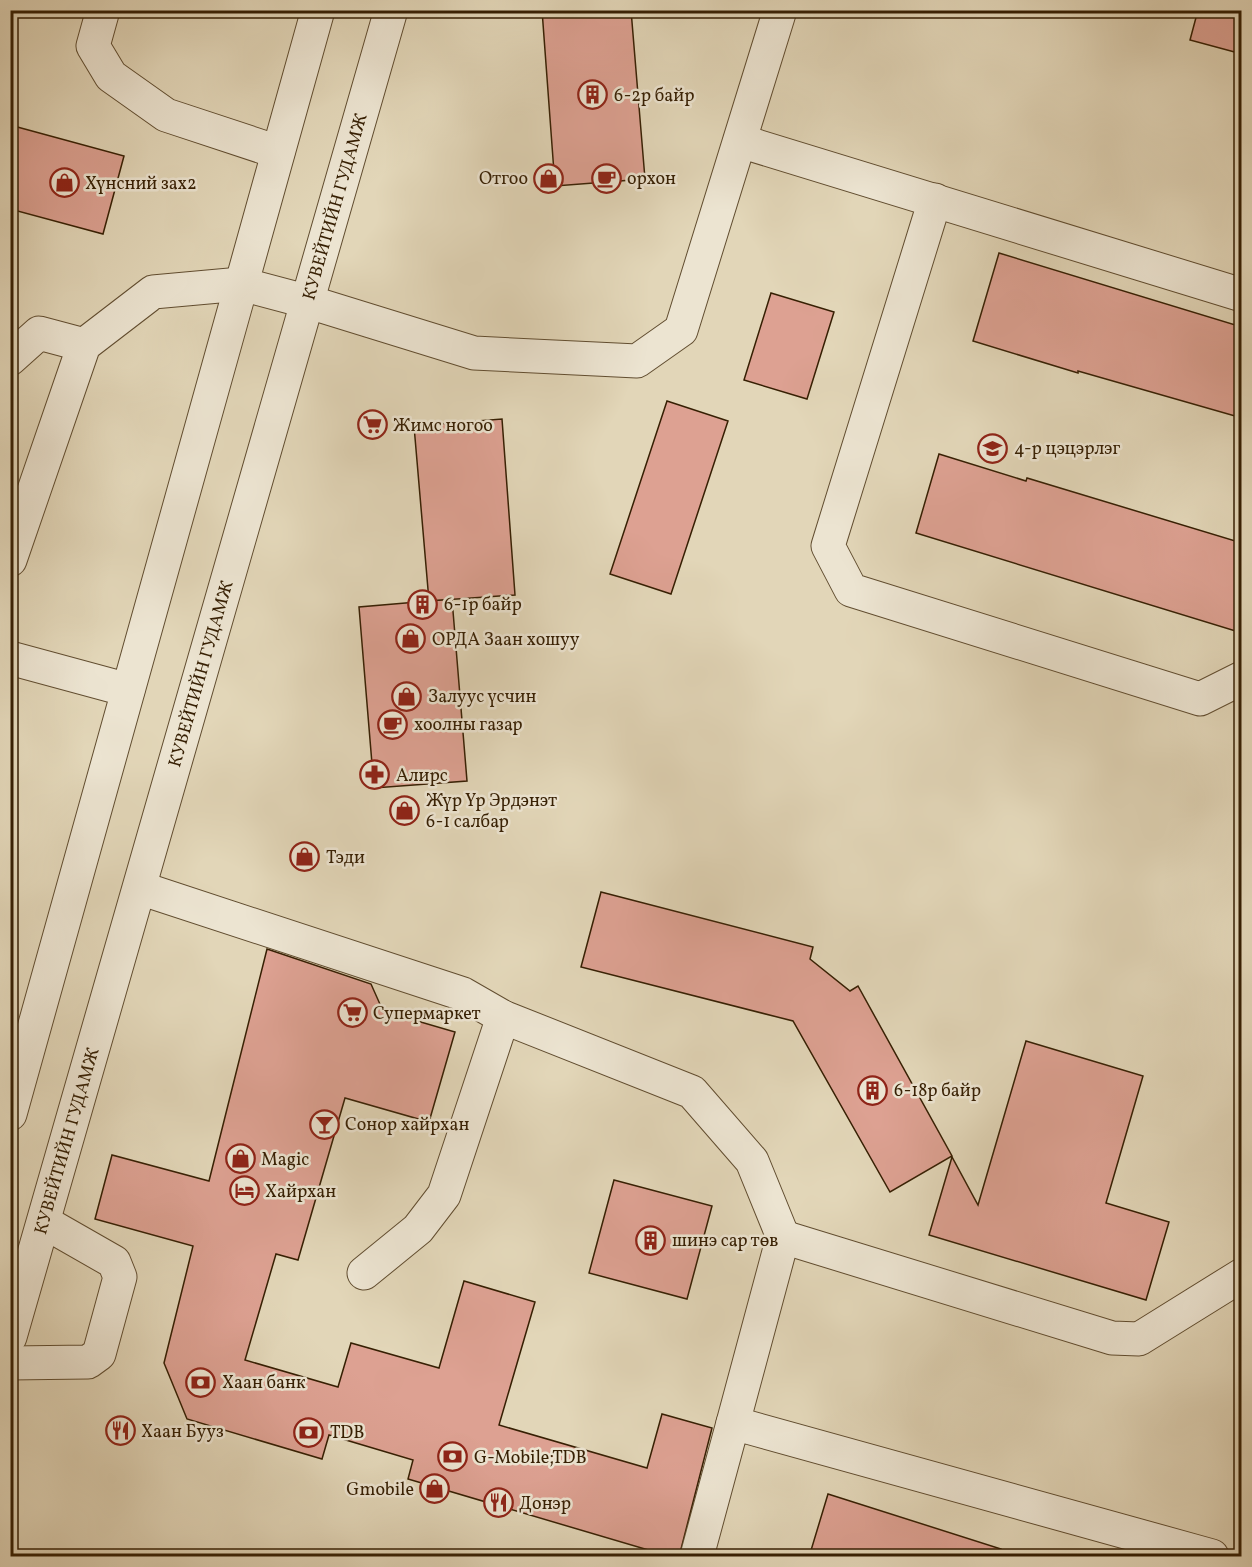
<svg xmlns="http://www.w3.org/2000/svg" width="1252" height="1567" font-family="Vollkorn,serif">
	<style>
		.building { fill: #dda192; stroke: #361f03; stroke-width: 1.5 }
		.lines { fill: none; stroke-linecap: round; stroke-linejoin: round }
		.minor-casing { stroke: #614d30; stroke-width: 35 }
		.minor { stroke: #ece4d1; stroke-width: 33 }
		.labels { text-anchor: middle; stroke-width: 5; stroke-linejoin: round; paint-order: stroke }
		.poi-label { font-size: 18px; fill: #361f03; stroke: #ece4d1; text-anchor: start }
		.street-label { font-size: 18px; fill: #361f03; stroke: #ece4d1 }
	</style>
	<rect width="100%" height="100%" fill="#e2d6b8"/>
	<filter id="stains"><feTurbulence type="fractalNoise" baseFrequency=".00333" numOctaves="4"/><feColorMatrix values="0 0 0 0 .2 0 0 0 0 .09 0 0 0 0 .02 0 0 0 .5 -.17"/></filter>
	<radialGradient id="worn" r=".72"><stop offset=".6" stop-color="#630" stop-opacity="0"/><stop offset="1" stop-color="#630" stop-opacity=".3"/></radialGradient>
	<!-- building -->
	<path class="building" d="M542,10H631L645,179L555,186Z
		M1198,10H1242V54L1190,40Z
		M10,125L124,156L103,234L10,209Z
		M999,253L1242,327V418L1078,371V373L973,341Z
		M771,293L834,312L807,399L744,380Z
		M667,401L728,421L671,594L610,574Z
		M502,419L515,595L429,601L414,426Z
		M939,454L1026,481L1027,478L1242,543V633L916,533Z
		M452,599L467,781L374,788L359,607Z
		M601,892L813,947L810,959L850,991L858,986L952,1156L890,1192L793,1021L581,967Z
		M267,949L371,984L383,1011L455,1032L429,1122L345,1098L298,1260L276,1254L245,1360L338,1387L351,1343L439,1368L464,1281L535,1302L499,1425L647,1468L662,1414L712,1428L679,1557H672L408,1479L413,1460L329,1435L322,1459L187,1419L164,1363L193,1246L95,1219L112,1155L209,1181Z
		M1026,1041L1143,1076L1106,1203L1169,1222L1146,1300L929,1235L952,1157L978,1205Z
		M614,1180L712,1206L687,1299L589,1273Z
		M828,1494L1001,1549L1000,1557H809Z"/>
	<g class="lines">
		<defs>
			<g id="minor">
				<path d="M103,10L93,46L111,76L166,115L278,152"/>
				<path d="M740,141L1242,295"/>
				<path d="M935,200L828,546L851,590L1200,699L1242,678"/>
				<path d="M10,359L39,333L84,345"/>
				<path d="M10,560L84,345L153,292L241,284L309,302L474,353L637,361L681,330L780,10"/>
				<path d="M10,658L128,690"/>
				<path d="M140,888L463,994L503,1017L692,1092L752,1161L783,1237L733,1423"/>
				<path d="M10,1114L318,10"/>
				<path d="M783,1237L1112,1338L1139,1339L1242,1275"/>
				<path d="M364,1273L418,1229L444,1195L503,1017"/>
				<path id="s1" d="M10,1337L391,10"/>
				<path d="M10,1363L88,1362L99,1354L120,1277L114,1262L44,1222"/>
				<path d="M697,1556L733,1423L1212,1556"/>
			</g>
		</defs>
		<!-- minor casing -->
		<use href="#minor" class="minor-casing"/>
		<!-- minor -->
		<use href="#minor" class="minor"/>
	</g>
	<!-- icons -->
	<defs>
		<symbol id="building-ring" viewBox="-11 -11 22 22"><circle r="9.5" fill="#ece4d1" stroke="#8f2418" stroke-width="1.5"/><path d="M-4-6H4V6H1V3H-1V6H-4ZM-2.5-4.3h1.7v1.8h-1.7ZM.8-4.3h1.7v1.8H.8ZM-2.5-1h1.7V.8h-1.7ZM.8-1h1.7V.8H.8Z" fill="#8f2418"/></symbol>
		<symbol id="shop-ring" viewBox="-11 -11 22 22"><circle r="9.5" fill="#ece4d1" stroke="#8f2418" stroke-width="1.5"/><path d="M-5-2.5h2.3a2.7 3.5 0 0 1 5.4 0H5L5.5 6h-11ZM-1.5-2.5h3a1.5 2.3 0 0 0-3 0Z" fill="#8f2418"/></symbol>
		<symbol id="cafe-ring" viewBox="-11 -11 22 22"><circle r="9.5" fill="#ece4d1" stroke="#8f2418" stroke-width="1.5"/><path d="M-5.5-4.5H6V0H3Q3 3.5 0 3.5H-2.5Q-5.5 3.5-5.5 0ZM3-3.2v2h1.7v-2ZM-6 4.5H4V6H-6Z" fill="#8f2418"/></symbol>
		<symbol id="supermarket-ring" viewBox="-11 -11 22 22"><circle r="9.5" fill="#ece4d1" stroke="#8f2418" stroke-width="1.5"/><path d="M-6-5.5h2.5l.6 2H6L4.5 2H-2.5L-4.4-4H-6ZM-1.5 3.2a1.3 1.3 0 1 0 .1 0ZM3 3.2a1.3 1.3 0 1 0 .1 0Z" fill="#8f2418"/></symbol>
		<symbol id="school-ring" viewBox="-11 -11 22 22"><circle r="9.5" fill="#ece4d1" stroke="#8f2418" stroke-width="1.5"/><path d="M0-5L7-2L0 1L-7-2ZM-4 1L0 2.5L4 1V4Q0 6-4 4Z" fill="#8f2418"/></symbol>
		<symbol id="pharmacy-ring" viewBox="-11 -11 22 22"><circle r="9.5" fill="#ece4d1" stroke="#8f2418" stroke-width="1.5"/><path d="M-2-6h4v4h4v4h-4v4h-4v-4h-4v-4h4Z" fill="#8f2418"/></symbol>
		<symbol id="bar-ring" viewBox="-11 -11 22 22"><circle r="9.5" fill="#ece4d1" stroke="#8f2418" stroke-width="1.5"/><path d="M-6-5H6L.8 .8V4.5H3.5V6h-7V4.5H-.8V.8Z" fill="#8f2418"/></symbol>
		<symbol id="hotel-ring" viewBox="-11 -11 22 22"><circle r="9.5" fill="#ece4d1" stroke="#8f2418" stroke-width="1.5"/><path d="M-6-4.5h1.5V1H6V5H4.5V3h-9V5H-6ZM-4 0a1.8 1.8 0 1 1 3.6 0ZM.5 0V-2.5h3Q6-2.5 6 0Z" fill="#8f2418"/></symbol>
		<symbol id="bank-ring" viewBox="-11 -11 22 22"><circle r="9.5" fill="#ece4d1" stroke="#8f2418" stroke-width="1.5"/><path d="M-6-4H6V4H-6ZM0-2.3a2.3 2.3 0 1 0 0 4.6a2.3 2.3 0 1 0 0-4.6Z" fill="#8f2418"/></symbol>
		<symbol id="restaurant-ring" viewBox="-11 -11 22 22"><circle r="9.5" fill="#ece4d1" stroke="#8f2418" stroke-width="1.5"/><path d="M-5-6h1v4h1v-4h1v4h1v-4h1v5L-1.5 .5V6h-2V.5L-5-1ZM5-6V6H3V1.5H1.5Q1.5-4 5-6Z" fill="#8f2418"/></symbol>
	</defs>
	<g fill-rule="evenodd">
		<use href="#building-ring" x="576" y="78" width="33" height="33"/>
		<use href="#shop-ring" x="532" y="162" width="33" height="33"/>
		<use href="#cafe-ring" x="590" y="162" width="33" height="33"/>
		<use href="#shop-ring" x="48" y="166" width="33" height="33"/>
		<use href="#supermarket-ring" x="356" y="408" width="33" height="33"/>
		<use href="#school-ring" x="976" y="432" width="33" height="33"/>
		<use href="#building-ring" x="406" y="588" width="33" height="33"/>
		<use href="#shop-ring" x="394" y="622" width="33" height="33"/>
		<use href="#shop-ring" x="390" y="680" width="33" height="33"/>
		<use href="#cafe-ring" x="376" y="708" width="33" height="33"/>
		<use href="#pharmacy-ring" x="358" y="758" width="33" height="33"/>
		<use href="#shop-ring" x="388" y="794" width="33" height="33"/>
		<use href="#shop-ring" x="288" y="840" width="33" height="33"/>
		<use href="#supermarket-ring" x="336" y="996" width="33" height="33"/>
		<use href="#building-ring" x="856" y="1074" width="33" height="33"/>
		<use href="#bar-ring" x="308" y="1108" width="33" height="33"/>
		<use href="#shop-ring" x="224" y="1142" width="33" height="33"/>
		<use href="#hotel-ring" x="228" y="1174" width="33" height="33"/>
		<use href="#building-ring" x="634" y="1224" width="33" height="33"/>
		<use href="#bank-ring" x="184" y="1366" width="33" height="33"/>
		<use href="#restaurant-ring" x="104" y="1414" width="33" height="33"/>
		<use href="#bank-ring" x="292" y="1416" width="33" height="33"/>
		<use href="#bank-ring" x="436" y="1440" width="33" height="33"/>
		<use href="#shop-ring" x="418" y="1472" width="33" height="33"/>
		<use href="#restaurant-ring" x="482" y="1486" width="33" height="33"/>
	</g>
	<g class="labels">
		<!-- poi labels -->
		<g class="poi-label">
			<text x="614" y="101">6-2р байр</text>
			<text x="528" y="184" text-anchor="end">Отгоо</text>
			<text x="627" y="184">орхон</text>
			<text x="85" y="189">Хүнсний зах2</text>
			<text x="393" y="431">Жимс ногоо</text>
			<text x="1014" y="454">4-р цэцэрлэг</text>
			<text x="444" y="610">6-1р байр</text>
			<text x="432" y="645">ОРДА Заан хошуу</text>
			<text x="428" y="702">Залуус үсчин</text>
			<text x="414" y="730">хоолны газар</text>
			<text x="396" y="781">Алирс</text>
			<text x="426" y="806">Жүр Үр Эрдэнэт<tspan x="426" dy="21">6-1 салбар</tspan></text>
			<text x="326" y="863">Тэди</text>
			<text x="373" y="1019">Супермаркет</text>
			<text x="894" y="1096">6-18р байр</text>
			<text x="345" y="1130">Сонор хайрхан</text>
			<text x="261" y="1165">Magic</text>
			<text x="265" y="1197">Хайрхан</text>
			<text x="672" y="1246">шинэ сар төв</text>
			<text x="222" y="1388">Хаан банк</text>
			<text x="141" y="1437">Хаан Бууз</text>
			<text x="330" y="1438">TDB</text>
			<text x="474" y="1463">G-Mobile;TDB</text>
			<text x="414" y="1495" text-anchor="end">Gmobile</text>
			<text x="519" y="1509">Донэр</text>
		</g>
		<!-- street labels -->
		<g class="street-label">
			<text dy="6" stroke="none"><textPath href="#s1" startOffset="1176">КУВЕЙТИЙН ГУДАМЖ</textPath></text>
			<text dy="6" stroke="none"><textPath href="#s1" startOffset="690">КУВЕЙТИЙН ГУДАМЖ</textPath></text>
			<text dy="6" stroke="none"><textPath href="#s1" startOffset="204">КУВЕЙТИЙН ГУДАМЖ</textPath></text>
		</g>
	</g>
	<!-- margin -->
	<rect width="1252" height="1567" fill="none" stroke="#e2d6b8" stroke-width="36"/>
	<rect x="12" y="12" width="1228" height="1543" fill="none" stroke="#361f03" stroke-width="3"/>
	<rect x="18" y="18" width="1216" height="1531" fill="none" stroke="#361f03" stroke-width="1.5"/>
	<rect width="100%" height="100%" filter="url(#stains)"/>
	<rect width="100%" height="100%" fill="url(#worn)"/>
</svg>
